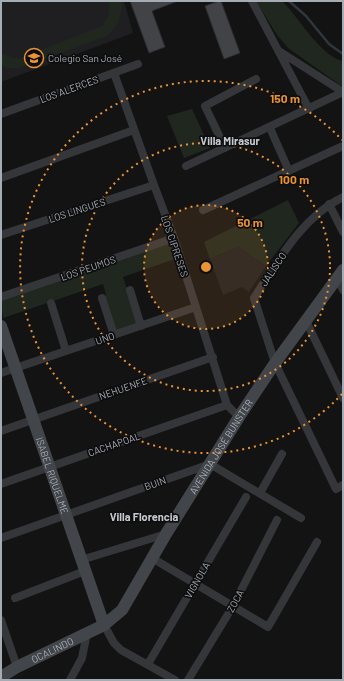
<svg xmlns="http://www.w3.org/2000/svg" width="344" height="681" font-family="Barlow,sans-serif">
	<style>
		.built { fill: #1f1f21 }
		.green { fill: #1f271f }
		.lines { fill: none; stroke-linecap: round; stroke-linejoin: round }
		.stream { stroke: #2d373c; stroke-width: 2.5 }
		.building { fill: #424347; stroke: #2d2d30 }
		.street { stroke: #343639; stroke-width: 8 }
		.secondary { stroke: #424549; stroke-width: 12 }
		.ring { fill: none; stroke: #e99236; stroke-width: 2; stroke-dasharray: 2 4 }
		.labels { text-anchor: middle; stroke-width: 3.5; stroke-linejoin: round; paint-order: stroke }
		.poi-label { font-size: 10px; fill: #a5acb4; stroke: #0e0e0f; text-anchor: start }
		.street-label { font-size: 10px; fill: #a5acb4; stroke: #0e0e0f }
		.neighbourhood-label { font-size: 11px; font-weight: bold; fill: #c6cad0; stroke: #0e0e0f }
		.centre { fill: #e99236; stroke: #0e0e0f; stroke-width: 2 }
		.ring-label { font-size: 12px; text-anchor: middle; font-weight: bold; fill: #e99236; stroke: #0e0e0f; stroke-width: 3.5; stroke-linejoin: round; paint-order: stroke }
	</style>
	<rect width="100%" height="100%" fill="#131314"/>
	<!-- built -->
	<path class="built" d="M1,1H124L133,33L1,82Z
		M238,247L266,266L249,292L242,287L223,295L210,259Z"/>
	<!-- green -->
	<path class="green" d="M110,1H122C122,16 118,26 107,36L19,68H8L1,66V52L8,56L18,59L102,26L108,17Z
		M256,1H282C299,17 320,56 343,61V87L288,48L277,35Z
		M192,109L210,148L184,158L167,116Z
		M288,200L299,223L266,266L238,247L210,259L204,242Z
		M170,241L175,259L123,277L138,323L115,331L104,296L106,295L103,284L3,318L1,300Z"/>
	<g class="lines">
		<!-- stream -->
		<path class="stream" d="M289,1L306,16L329,44L343,54"/>
	</g>
	<!-- building -->
	<path class="building" d="M130,1H178L152,11L165,47L149,53Z
		M219,1H221L240,53L224,59L205,6Z"/>
	<g class="lines">
		<!-- street -->
		<path class="street" d="M252,1L309,109
			M279,51L343,92
			M114,73L154,185L174,238L227,405L239,417
			M1,114L138,64
			M270,128L289,171
			M225,148L205,106L256,79
			M186,166L343,92
			M1,178L134,130
			M343,197C302,217 278,261 254,298L275,363L336,489L343,485
			M329,204L343,232
			M203,210L343,146
			M1,235L154,185
			M337,278L343,290
			M130,290L141,326
			M1,297L174,238
			M102,298L114,335
			M51,303L66,351
			M306,321L343,398
			M1,373L196,307
			M1,431L213,357
			M1,484L227,405
			M260,493L282,454
			M1,538L210,464L301,518
			M152,558L268,627L317,542
			M81,560L166,534
			M15,598L85,571
			M1,620L17,667
			M104,625L114,643L121,650L175,680
			M148,664L246,497
			M70,680L82,658L87,633
			M188,680L233,606L277,520"/>
		<!-- secondary -->
		<g class="secondary">
			<path id="s1" d="M1,326L104,625"/>
			<path id="s2" d="M1,677L17,667L104,625L122,610L166,534L239,417L275,363L343,270"/>
		</g>
	</g>
	<!-- distance rings -->
	<circle cx="206" cy="267" r="62" fill="#e99236" fill-opacity=".12"/>
	<g class="ring">
		<circle cx="206" cy="267" r="62"/>
		<circle cx="206" cy="267" r="124"/>
		<path d="M342 394A186 186 0 1 1 342 140"/>
	</g>
	<!-- icons -->
	<defs>
		<symbol id="school-ring" viewBox="-11 -11 22 22"><circle r="9.5" fill="#0e0e0f" stroke="#e99236" stroke-width="1.5"/><path d="M0-5L7-2L0 1L-7-2ZM-4 1L0 2.5L4 1V4Q0 6-4 4Z" fill="#e99236"/></symbol>
	</defs>
	<g fill-rule="evenodd">
		<use href="#school-ring" x="23" y="47" width="22" height="22"/>
	</g>
	<g class="labels">
		<!-- poi labels -->
		<g class="poi-label">
			<text x="48" y="62">Colegio San José</text>
		</g>
		<!-- street labels -->
		<g class="street-label">
			<text transform="translate(69 89) rotate(-20)" y="4">LOS ALERCES</text>
			<text transform="translate(77 210) rotate(-18)" y="4">LOS LINGUES</text>
			<text transform="translate(175 246) rotate(71)" y="4">LOS CIPRESES</text>
			<text transform="translate(88 268) rotate(-19)" y="4">LOS PEUMOS</text>
			<text transform="translate(273 269) rotate(-56)" y="4">JALISCO</text>
			<text transform="translate(105 338) rotate(-19)" y="4">UNO</text>
			<text transform="translate(123 388) rotate(-19)" y="4">NEHUENFE</text>
			<text transform="translate(114 444) rotate(-19)" y="4">CACHAPOAL</text>
			<text dy="4" stroke="none"><textPath href="#s2" startOffset="330">AVENIDA JOSÉ BUNSTER</textPath></text>
			<text dy="4" stroke="none"><textPath href="#s1" startOffset="158">ISABEL RIQUELME</textPath></text>
			<text transform="translate(155 483) rotate(-20)" y="4">BUIN</text>
			<text transform="translate(197 580) rotate(-60)" y="4">VIGNOLA</text>
			<text transform="translate(235 601) rotate(-61)" y="4">ZOCA</text>
			<text dy="4" stroke="none"><textPath href="#s2" startOffset="58">OCALINDO</textPath></text>
		</g>
		<!-- neighbourhood labels -->
		<g class="neighbourhood-label">
			<text x="230" y="145">Villa Mirasur</text>
			<text x="144" y="521">Villa Florencia</text>
		</g>
	</g>
	<circle cx="206" cy="267" r="6" class="centre"/>
	<g class="ring-label">
		<text x="285" y="103">150 m</text>
		<text x="294" y="184">100 m</text>
		<text x="250" y="227">50 m</text>
	</g>
	<!-- border -->
	<rect width="344" height="681" fill="none" stroke="#a5acb4" stroke-width="4"/>
</svg>
